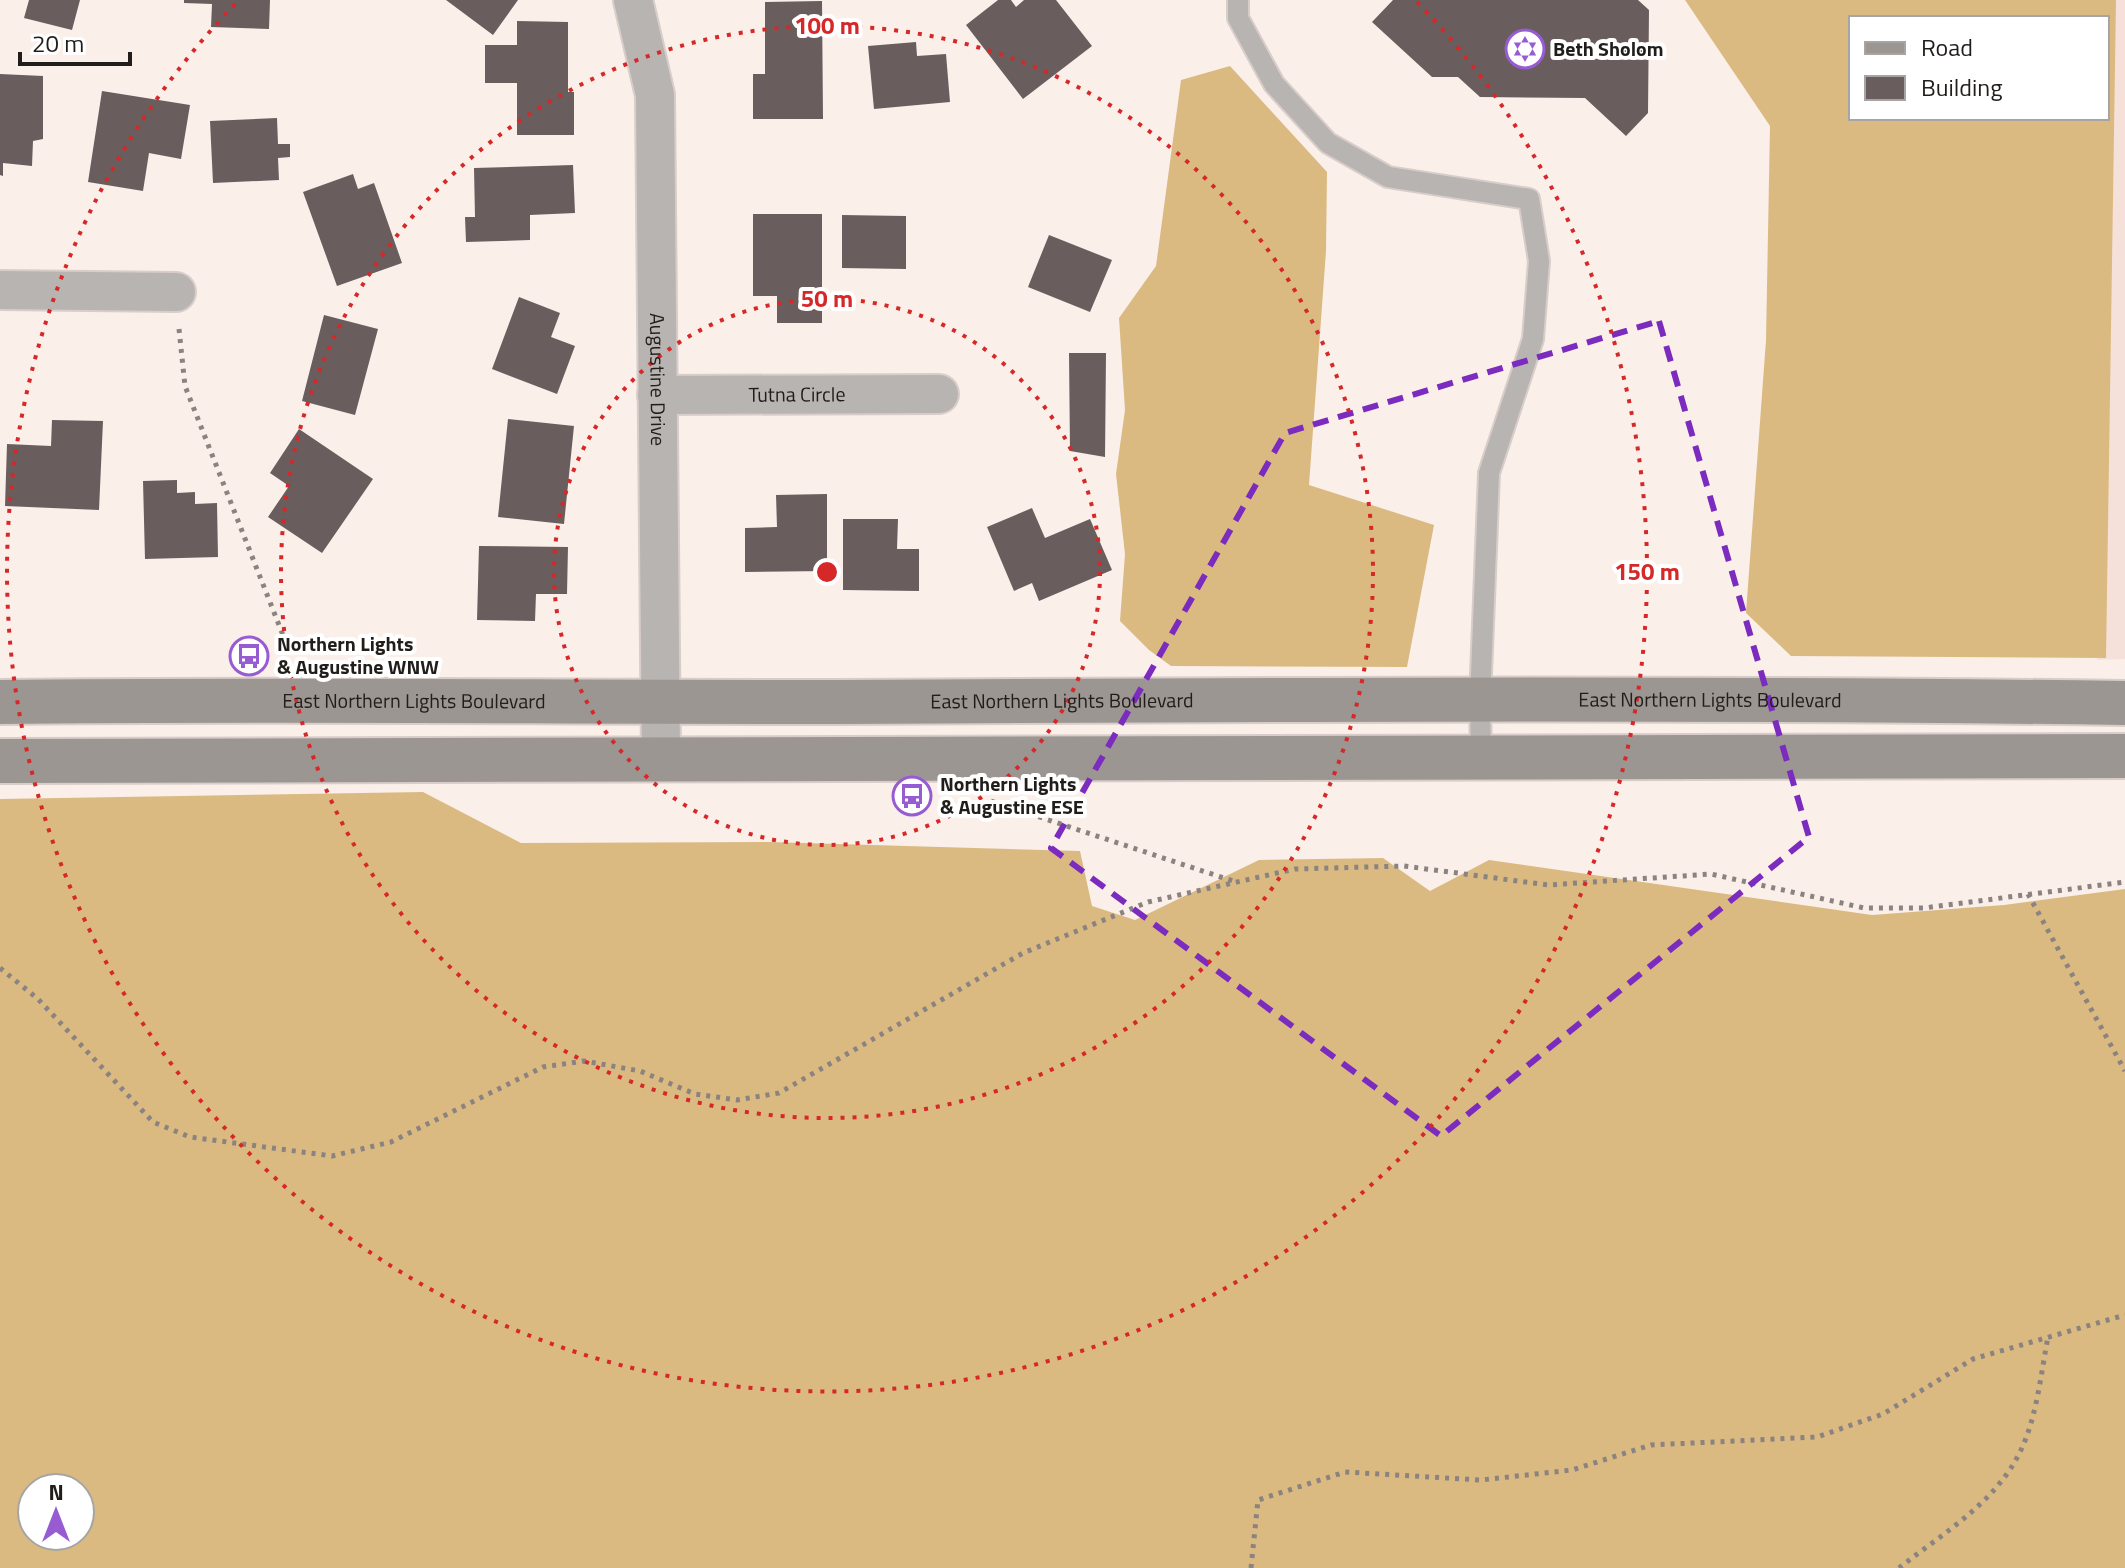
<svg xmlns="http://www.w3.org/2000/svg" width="2125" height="1568" font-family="'Titillium Web',sans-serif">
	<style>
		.built { fill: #f5e1d9 }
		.forest { fill: #dbba82; fill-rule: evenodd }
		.building { fill: #695e5d }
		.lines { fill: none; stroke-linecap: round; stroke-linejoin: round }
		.service-casing { stroke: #d8cdc9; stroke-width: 24 }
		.minor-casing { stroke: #d8cdc9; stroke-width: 42 }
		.secondary-casing { stroke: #d8cdc9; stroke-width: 48 }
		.path { stroke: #8b8380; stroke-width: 5; stroke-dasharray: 4 6; stroke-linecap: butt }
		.service { stroke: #b8b4b1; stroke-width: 20 }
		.minor { stroke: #b8b4b1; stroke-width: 38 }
		.secondary { stroke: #9c9692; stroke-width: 44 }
		.marked { fill: none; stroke: #7b2cbf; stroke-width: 6; stroke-dasharray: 16 10; stroke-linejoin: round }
		.ring { fill: none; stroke: #d62828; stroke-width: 4; stroke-dasharray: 4 8 }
		.labels { text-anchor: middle; stroke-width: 8; stroke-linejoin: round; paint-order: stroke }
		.poi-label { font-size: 20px; font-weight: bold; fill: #211d1b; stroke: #fff; text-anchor: start }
		.street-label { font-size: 20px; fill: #211d1b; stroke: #fff }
		.centre { fill: #d62828; stroke: #fff; stroke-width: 4 }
		.ring-label { font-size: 24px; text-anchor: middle; font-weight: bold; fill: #d62828; stroke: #fff; stroke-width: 8; stroke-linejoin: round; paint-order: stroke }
	</style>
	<rect width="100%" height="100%" fill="#fbefea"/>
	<!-- built -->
	<path class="built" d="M2103,0H2125V659L2097,660L2102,118H2107V18Z"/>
	<!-- forest -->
	<path class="forest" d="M1685,0H2116L2106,658L1791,656L1746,613L1766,340L1770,126ZM2107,18V118H1851V18Z
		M1230,66L1327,172L1326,251L1309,485L1434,525L1407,667L1171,666L1149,650L1120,621L1125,554L1116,474L1125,410L1119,318L1156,266L1181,80Z
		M423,792L521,843L769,842L1080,851L1092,906L1135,920L1259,860L1383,858L1430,891L1489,860L1872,915L2004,905L2125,889V1568H0V799ZM80,1488V1536H32V1488Z"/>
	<!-- building -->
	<path class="building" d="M29,0H80L72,30L24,18Z
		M184,0H270L269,29L211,27L212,4L184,3Z
		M446,0H518L493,35Z
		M998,0H1011L1016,7L1024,0H1056L1092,46L1023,99L966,25Z
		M1393,0H1638L1649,10L1648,113L1626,136L1585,98L1480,97L1458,77H1432L1372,22Z
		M822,1L823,119H753V74H765V2Z
		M517,21L568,22V92H574V135H517V83H485V45H517Z
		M916,42L917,56L946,54L950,102L874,109L868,46Z
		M0,74L43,76V139L33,141L32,166L3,163V176L0,175Z
		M102,91L190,105L181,159L149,153L143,191L88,182Z
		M277,118L278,144H290V157L278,158L279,180L213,183L210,121Z
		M573,165L575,213L530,215V240L466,242L465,217H475L474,168Z
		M353,174L358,189L374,183L402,263L337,286L303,192Z
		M753,214H822V323H777V296H753Z
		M842,215L906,216V269L842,268Z
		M1049,235L1112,260L1090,312L1028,287Z
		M519,297L560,313L551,337L575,346L557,394L492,369Z
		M324,315L378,329L355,415L302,401Z
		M1069,353H1106L1105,457L1070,451Z
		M508,419L574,426L564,524L498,517Z
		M52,420L103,421L99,510L5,506L7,444L51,446Z
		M299,429L373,479L322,553L268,517L289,486L270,473Z
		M177,480V493L195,492V504L217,503L218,557L145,559L143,481Z
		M827,494V571L745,572V528L777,527L776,495Z
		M1032,508L1045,538L1090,519L1112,570L1039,601L1032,583L1014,591L987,527Z
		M843,519H898L897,549H919V591L843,590Z
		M479,546L568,547L567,594H536L535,621L477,620Z"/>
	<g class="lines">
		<defs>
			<path id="service" d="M1238,0V18L1274,84L1328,143L1388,177L1529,199L1539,261L1533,339L1489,473L1480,700L1481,757"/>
			<g id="minor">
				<path id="s1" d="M633,0L655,95L661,760"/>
				<path d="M0,290L176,292"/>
				<path id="s2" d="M657,395L939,394"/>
			</g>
			<g id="secondary">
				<path id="s3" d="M0,702C267,699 534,702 801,702C1242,700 1684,697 2125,703"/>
				<path d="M0,761L2125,756"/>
			</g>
		</defs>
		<!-- service casing -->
		<use href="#service" class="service-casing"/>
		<!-- minor casing -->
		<use href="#minor" class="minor-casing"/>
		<!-- secondary casing -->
		<use href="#secondary" class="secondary-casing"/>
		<!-- path -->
		<path class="path" d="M179,329L185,386L290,653
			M991,801L1236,882
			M2028,894L2125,1071
			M0,968L38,999L153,1122L190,1137L332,1156L391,1142L543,1067L584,1061L640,1071L695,1094L737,1100L779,1093L1023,953L1148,902L1295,869L1404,866L1548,885L1711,874L1864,908H1924L2125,882
			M1251,1568L1258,1500L1345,1472L1481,1480L1572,1470L1651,1445L1817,1437L1883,1414L1973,1359L2125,1315
			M1899,1568C1943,1533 1996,1503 2021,1450C2037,1416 2041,1373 2048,1337"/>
		<!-- service -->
		<use href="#service" class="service"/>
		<!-- minor -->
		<use href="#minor" class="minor"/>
		<!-- secondary -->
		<use href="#secondary" class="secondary"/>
	</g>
	<!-- marked area -->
	<path class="marked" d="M1659,321L1809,837L1441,1136L1051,848L1285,433Z"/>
	<!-- distance rings -->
	<g class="ring">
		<circle cx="827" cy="572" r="273"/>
		<circle cx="827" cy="572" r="546"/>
		<path d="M1417 2A820 820 0 1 1 237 2"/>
	</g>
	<!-- icons -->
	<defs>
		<symbol id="synagogue-ring" viewBox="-11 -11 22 22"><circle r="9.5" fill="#fff" stroke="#975bd2" stroke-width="1.5"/><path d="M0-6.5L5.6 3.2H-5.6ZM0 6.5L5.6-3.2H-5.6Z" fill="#975bd2"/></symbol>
		<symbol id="bus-ring" viewBox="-11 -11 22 22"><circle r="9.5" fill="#fff" stroke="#975bd2" stroke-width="1.5"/><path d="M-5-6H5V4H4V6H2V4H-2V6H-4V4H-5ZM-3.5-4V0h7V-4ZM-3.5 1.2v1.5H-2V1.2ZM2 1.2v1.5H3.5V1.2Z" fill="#975bd2"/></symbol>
	</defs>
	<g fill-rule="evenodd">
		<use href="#synagogue-ring" x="1503" y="27" width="44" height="44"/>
		<use href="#bus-ring" x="227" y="634" width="44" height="44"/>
		<use href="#bus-ring" x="890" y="774" width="44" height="44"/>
	</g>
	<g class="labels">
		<!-- poi labels -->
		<g class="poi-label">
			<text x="1553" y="56">Beth Sholom</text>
			<text x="277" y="651">Northern Lights<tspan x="277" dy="23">&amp; Augustine WNW</tspan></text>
			<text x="940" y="791">Northern Lights<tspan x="940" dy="23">&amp; Augustine ESE</tspan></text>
		</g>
		<!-- street labels -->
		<g class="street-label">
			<text dy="7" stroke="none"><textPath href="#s1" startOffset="382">Augustine Drive</textPath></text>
			<text dy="7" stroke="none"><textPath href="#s2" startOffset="140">Tutna Circle</textPath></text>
			<text dy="7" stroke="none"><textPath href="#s3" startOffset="1710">East Northern Lights Boulevard</textPath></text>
			<text dy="7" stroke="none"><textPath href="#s3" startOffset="414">East Northern Lights Boulevard</textPath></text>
			<text dy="7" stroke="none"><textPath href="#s3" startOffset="1062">East Northern Lights Boulevard</textPath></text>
		</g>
	</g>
	<circle cx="827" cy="572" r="12" class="centre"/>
	<g class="ring-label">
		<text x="827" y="34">100 m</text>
		<text x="827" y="307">50 m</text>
		<text x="1647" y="580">150 m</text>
	</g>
	<!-- legend -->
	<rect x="1849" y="16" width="260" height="104" fill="#ffffff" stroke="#a6a5a4" stroke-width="2"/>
	<rect x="1865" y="42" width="40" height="12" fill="#9c9692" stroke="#a6a5a4" stroke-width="2"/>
	<text x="1921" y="56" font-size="24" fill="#211d1b">Road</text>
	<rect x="1865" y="76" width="40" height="24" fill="#695e5d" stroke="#a6a5a4" stroke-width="2"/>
	<text x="1921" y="96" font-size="24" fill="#211d1b">Building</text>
	<!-- north arrow -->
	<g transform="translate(56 1512)"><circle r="38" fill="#ffffff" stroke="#a6a5a4" stroke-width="2"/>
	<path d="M0-6L14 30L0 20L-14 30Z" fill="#975bd2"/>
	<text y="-12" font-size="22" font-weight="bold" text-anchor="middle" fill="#211d1b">N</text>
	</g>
	<!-- scale -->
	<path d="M20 52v12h110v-12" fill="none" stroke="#211d1b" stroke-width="4"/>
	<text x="32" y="52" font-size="24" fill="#211d1b" stroke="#ffffff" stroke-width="6" paint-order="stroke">20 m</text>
</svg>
